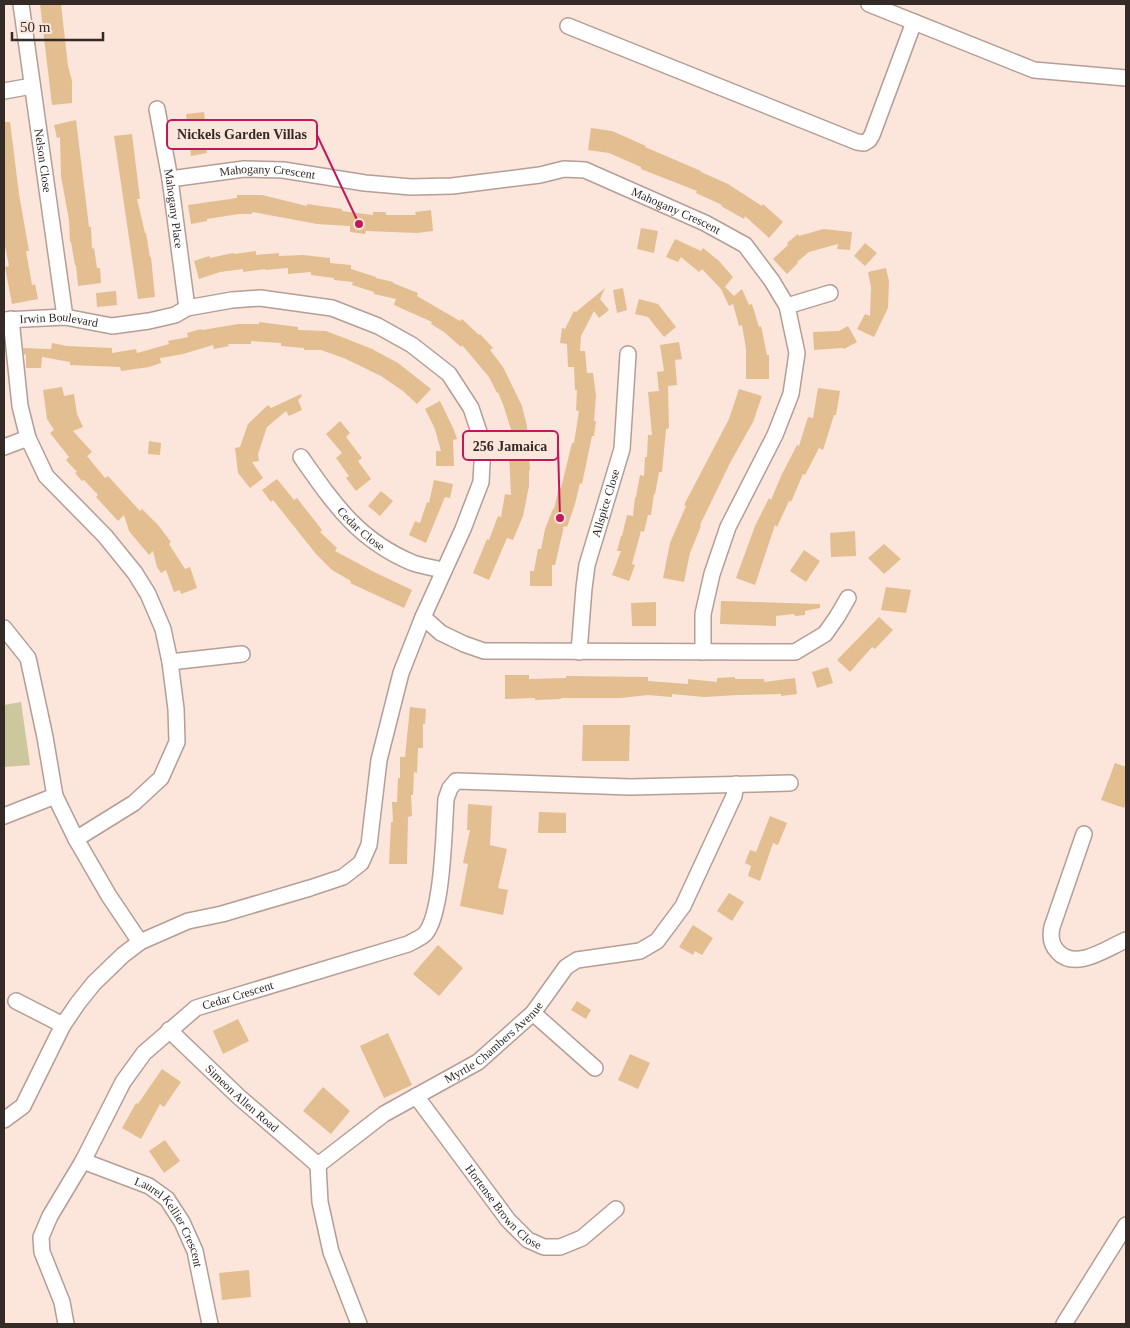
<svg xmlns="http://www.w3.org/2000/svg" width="1130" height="1328" font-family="Georgia,serif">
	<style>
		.green { fill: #ccc79c }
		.building { fill: #e3be90 }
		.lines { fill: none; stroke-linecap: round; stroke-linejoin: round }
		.minor-casing { stroke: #b49e95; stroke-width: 18 }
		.minor { stroke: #fff; stroke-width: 15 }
		.labels { text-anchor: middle; stroke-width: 4; stroke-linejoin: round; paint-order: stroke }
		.street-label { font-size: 12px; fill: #342b27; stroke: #fce5db }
		.leader { fill: none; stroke: #c2185b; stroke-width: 2 }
		.callout-dot { fill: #c2185b; stroke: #fce5db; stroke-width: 2 }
		.callout { fill: #fce5db; stroke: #c2185b; stroke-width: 2 }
		.callout-label { font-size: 14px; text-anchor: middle; font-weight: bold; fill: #342b27 }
	</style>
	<rect width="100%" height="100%" fill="#fce5db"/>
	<!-- green -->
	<path class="green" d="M21,702L30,765L4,767V705Z"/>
	<!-- building -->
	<path class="building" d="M40,4H61L68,66L72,81V103L52,105Z
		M204,112L206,128L203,129L207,153L191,156L186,114Z
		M76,120L89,227H91L92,249L94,248L97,268H100L101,283L78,286L76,265H75L71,242H70L69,220L61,176L60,137L57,138L54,125Z
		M4,122H10L19,194L29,251H26L32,285L35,284L38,299L12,304L5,267L9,266L4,241Z
		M591,128L612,131L646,146L645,147L701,171V172L728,184L762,206L763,204L783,222L769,238L745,216L744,219L721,206L722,205L696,193L697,191L641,169V167L609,153L588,150Z
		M132,134L140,199H137L145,233H146L150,257H151L155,297L138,299L114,136Z
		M237,195H262L307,206V204L342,209V211L373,215V212H386V215H416L415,212L431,210L433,231L417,233L366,231L365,234L350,232V226L317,224L252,212V214H239L207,219V221L191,224L188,205L237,198Z
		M641,228L658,231L654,253L637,249Z
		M823,229L852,232L850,250L837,249L838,244L809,252L797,262L798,263L787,274L773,259L788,245L787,243L798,234L799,236Z
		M675,239L701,251L703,248L719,261L733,277L725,287L734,296L742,289L749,305L752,304L759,327L761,326L767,355H769V379H746V349L742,325L739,326L733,304L729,306L721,289L702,269L699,272L681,257L678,262L666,257Z
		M865,243L877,253L865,266L854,256Z
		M256,251V255L279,253V256L303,255L330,258V263L351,265V269L376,277V278L393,282V283L418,293L417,296L460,321L462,319L479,335L480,334L493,348L490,350L503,367L522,406L527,426L530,470H529V486L523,516L513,540L507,538L489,580L473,573L487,539L489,540L498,516L501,517L505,494L511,495L509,453H513L510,434L512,433L504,407L498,392L497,393L489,377L462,345L461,347L444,332L431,324L432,322L394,305L396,299L374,294V292L352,285L353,282L334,280V278L311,275V272L288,274V268L265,270V269L243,272V269L220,272L199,279L194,261L209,256L210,258L233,253L234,254Z
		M886,268L889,281L888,308L874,337L857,329L865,314L870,316L871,287L868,272Z
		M605,288L600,299L609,310L599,318L594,311L581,336L580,351H585L587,373H593L596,396L594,421H596L594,436H592L582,484L580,483L575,504L567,527L564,526L555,565H552V586H530V571H534L538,549H541L545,529L553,509H554L559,487L561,488L572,443H574L579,411L576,410L577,390H575L574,367H568L567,344L560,343L562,328L565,329L574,311L576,312Z
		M623,288L627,310L617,313L613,290Z
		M116,291L117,305L97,307L96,293Z
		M639,299L658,304L676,327L664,337L648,317L635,314Z
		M259,322L298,327V330L326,331L347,339L372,349L398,363L431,389L417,404L403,391L381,376L346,359L321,350H304V348L281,346V343L251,341V344H228L229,346L214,349L213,345L183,354L160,358L161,363L149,367L121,371L120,367L70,365V362L42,357L41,368H26V355L24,354L23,348L51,349L52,343L67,346L112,348V353L136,349L137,353L169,344L168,341L188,337L187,333L201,329L202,330L238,324H259Z
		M848,326L857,342L844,349L843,348L814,350L813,332L839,331Z
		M679,342L682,359L675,360L677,385L668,386L669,428L666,429L662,472H659L655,494H654L651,515H648L644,532L641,531L632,564L635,565L629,581L612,575L621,551H617L621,536H622L627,515L633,516L635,497H636L640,475L644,476L645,457H647L648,435H652L648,392L659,391L657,372L664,371L660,345Z
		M62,387L64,396L74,394L77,414L83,427L73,431L92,452L87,456L105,478L108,476L140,511L142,509L158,525L171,542L169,544L185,569L190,567L197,588L181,594L180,590L174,592L166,570L161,573L157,567L153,551L149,555L129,531L124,515L118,521L96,497L98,495L84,480L82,481L75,473L77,472L66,460L69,457L50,433L54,430L47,419L43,390Z
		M818,388L840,391L836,415H834L823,450L819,448L805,475L803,474L791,502L789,501L777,527L775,525L755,585L736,578L755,526L769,498L771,500L782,474L797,445L799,446L808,417L813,418Z
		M739,389L762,396L753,422L730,463L700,525L701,526L690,553L684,582L663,578L670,543L686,506L684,505L729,419Z
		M301,394L302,396L298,400L302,410L289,416L286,411L267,427L258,454L259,461L252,462L263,478L250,488L238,473L235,448L240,447L248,424L268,405L271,408Z
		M440,401L454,430L457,439L453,440L454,466H436V451H441L435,429L425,409Z
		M340,421L350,433L346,437L362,458L358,461L371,479L356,491L346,478L349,476L336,458L342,453L326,434Z
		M149,441L161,443L160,455L148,454Z
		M277,479L294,500L297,498L322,530L320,532L337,548L335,551L376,573L412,590L404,608L350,583L351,581L332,570L316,554L273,500L271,502L262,490Z
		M434,480L453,484L450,498L445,497L426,543L409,535L415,521L420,523L427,502L429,503Z
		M381,491L393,501L380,516L368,506Z
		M855,531L856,556L831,557L830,533Z
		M884,544L901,559L884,574L868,558Z
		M804,550L820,561L806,582L790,571Z
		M886,587L911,590L906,613L881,610Z
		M721,601L820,604V608L805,611V615L795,616L794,614L776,616V626L720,624Z
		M656,602V626H632L631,603Z
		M879,617L893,630L875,649L872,647L850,672L837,660Z
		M828,667L833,683L817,688L812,672Z
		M505,675H529V679L566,678V676L648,677V681L688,684V679L717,682V678L735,677V679H764V682L795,678L797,694L781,696V694L737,695L704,697L672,694V697L648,695L621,698H561V699L535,700V698L505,699Z
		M410,707L426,709L425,724H423V748H418L417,773L414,772L413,795H411L412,816L408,817L407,864H389L391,822H393L392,802H397L398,778H400V757H405Z
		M583,725H630L629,761H582Z
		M1115,763L1126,767V801L1124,808L1101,800Z
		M468,804L492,806L490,845L507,849L498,888L508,890L503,915L460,906L468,864L463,863L470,830H467Z
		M539,812L566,813V833H538Z
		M770,816L787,823L778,845L773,843L760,881L748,876L751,866L745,863L750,850L756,852Z
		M729,893L744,902L732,921L717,911Z
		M693,925L713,938L702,955L695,951L693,955L679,947Z
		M438,945L463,968L439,996L413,974Z
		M577,1001L591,1010L586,1019L571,1010Z
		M238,1019L249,1041L223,1054L213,1031Z
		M388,1033L412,1085L384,1098L360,1046Z
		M630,1054L650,1063L638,1089L618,1080Z
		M162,1069L181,1082L164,1107L160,1104L141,1139L122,1128L136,1103L138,1104Z
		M323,1087L350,1111L331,1134L303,1111Z
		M165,1140L180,1161L164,1173L149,1151Z
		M249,1270L251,1297L222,1300L219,1273Z"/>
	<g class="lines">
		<defs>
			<g id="minor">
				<path id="s1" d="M21,4L65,317"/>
				<path d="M869,4L1034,70L1126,78"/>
				<path d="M568,26L857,142L864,143L869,140L872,135L914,22"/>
				<path d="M4,91L32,86"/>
				<path id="s2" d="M157,109L170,179L187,308"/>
				<path id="s3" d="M170,179L244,169L283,170L365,183L411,187L452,186L540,175L564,169L585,170L705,223L745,245L772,281L787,306L797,353L791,394L775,435L728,527L712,574L703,614V652"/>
				<path d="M787,306L830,293"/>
				<path d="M11,319L20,406L28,438L46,476L105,536L135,573L148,594L163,629L170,662L176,709L177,742L161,778L134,803L76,839"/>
				<path id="s4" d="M4,320L65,317L112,326L149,321L175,315L187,308L232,300L260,298L332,308L378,326L412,345L449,374L471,408L483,444L481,482L463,529L423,617L401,673L379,760L369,845L361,863L343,877L310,888L222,914L188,921L140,942L123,955L94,983L78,1003L63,1025L23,1106L4,1120"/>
				<path d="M4,447L28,438"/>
				<path id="s5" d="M301,457C334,504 358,540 413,563C422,566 433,568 443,570"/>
				<path d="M423,617L441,633L464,644L484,651L795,652L825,634L837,617L848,598"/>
				<path d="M4,628L28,658L45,737L55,796L76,839L109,896L140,942"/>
				<path id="s6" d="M579,652L584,588L587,565L622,449L628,354"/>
				<path d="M170,662L242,654"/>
				<path d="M4,816L55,796"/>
				<path d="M1084,834L1052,927C1050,936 1051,945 1058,952C1076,971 1107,948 1126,940"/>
				<path d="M16,1001L63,1025"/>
				<path d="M533,1013L595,1068"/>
				<path id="s7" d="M169,1030L239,1097L318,1165"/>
				<path id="s8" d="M416,1096L508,1220L528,1240L544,1247H560L582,1238L616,1209"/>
				<path id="s9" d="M83,1161L149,1186L167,1199L182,1222L195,1251L210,1324"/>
				<path id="s10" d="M318,1165L384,1114L478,1062L533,1013L566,967L577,960L640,951L657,941L683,906L734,796L736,784"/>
				<path d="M318,1165L320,1202L331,1252L359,1324"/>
				<path id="s11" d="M66,1324L62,1302L42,1252L41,1237L50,1216L83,1161L123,1082L144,1053L196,1008L408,944C413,941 421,938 425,934C443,914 444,828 446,799L450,788L456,781L630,787L790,783"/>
				<path d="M1064,1324L1126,1225"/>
			</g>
		</defs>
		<!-- minor casing -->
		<use href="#minor" class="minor-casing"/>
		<!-- minor -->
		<use href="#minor" class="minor"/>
	</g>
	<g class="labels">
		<!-- street labels -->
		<g class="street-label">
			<text dy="4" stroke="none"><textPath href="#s1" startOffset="158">Nelson Close</textPath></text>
			<text dy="4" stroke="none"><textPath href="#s3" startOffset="98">Mahogany Crescent</textPath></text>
			<text dy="4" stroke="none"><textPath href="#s2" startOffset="101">Mahogany Place</textPath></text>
			<text dy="4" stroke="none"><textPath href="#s3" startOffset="518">Mahogany Crescent</textPath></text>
			<text dy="4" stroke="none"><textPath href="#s4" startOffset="55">Irwin Boulevard</textPath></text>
			<text dy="4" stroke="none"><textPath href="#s6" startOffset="152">Allspice Close</textPath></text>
			<text dy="4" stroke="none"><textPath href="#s5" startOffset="94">Cedar Close</textPath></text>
			<text dy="4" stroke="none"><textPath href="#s11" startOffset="415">Cedar Crescent</textPath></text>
			<text dy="4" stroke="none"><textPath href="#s10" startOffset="215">Myrtle Chambers Avenue</textPath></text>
			<text dy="4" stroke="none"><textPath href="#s7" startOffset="100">Simeon Allen Road</textPath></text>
			<text dy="4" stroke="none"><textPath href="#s8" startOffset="142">Hortense Brown Close</textPath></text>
			<text dy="4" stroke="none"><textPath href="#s9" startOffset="112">Laurel Kellier Crescent</textPath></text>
		</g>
	</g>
	<!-- callouts -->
	<path class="leader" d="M359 224L317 135M560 518L558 446"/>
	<g class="callout-dot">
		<circle cx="359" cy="224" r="5"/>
		<circle cx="560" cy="518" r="5"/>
	</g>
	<g class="callout">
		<rect x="167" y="120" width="150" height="29" rx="5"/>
		<rect x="463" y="431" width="95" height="29" rx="5"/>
	</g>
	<g class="callout-label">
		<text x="242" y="139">Nickels Garden Villas</text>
		<text x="510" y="451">256 Jamaica</text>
	</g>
	<!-- border -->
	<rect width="1130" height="1328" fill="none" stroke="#342b27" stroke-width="10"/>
	<!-- scale -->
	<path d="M12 32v8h91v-8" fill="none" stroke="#342b27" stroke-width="2.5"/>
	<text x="20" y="32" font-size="15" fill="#342b27" stroke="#fce5db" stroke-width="4" paint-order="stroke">50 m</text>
</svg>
